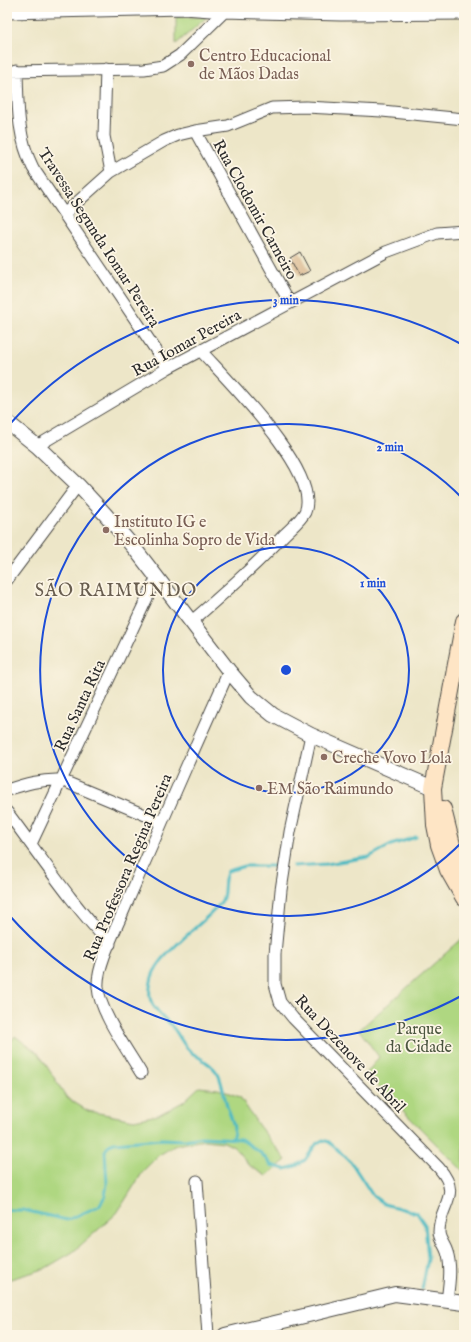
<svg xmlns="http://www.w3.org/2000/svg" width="471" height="1342" font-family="'IM FELL English',serif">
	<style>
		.green { fill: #afd781; stroke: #6d8156 }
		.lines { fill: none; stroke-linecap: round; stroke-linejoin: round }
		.stream { stroke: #4bbac2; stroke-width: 3 }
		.building { fill: #dab991 }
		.minor-casing { stroke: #484743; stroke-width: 13 }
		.tertiary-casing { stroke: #484743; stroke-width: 16 }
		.secondary-casing { stroke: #484743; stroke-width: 18 }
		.minor { stroke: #fff; stroke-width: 11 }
		.tertiary { stroke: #fff; stroke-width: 14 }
		.secondary { stroke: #fee5c5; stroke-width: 16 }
		.ring { fill: none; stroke: #1d4ed8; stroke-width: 2 }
		.education-dot { fill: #8d6e63; stroke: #fcf5e5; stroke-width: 1.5 }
		.labels { text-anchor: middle; stroke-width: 3.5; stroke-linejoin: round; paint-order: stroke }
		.education-label { font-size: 16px; fill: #785e54; stroke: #fcf5e5; text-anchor: start }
		.street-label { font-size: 16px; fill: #2b2b2b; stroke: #fcf5e5 }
		.park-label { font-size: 16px; fill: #4c5640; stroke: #fcf5e5 }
		.quarter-label { font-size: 18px; letter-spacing: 1px; fill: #685d4f; stroke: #fcf5e5 }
		.centre { fill: #1d4ed8; stroke: #fcf5e5; stroke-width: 2 }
		.ring-label { font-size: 12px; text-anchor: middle; font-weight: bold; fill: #1d4ed8; stroke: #fcf5e5; stroke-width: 3.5; stroke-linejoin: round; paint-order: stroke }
	</style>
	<rect width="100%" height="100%" fill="#fcf5e5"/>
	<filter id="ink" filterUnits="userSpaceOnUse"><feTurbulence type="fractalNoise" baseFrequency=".025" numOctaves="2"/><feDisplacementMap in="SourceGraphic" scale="8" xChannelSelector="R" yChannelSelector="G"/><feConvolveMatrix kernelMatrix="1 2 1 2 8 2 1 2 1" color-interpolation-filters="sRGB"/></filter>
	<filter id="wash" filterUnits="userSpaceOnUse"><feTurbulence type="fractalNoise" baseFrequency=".012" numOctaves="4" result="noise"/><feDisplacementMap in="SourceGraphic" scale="16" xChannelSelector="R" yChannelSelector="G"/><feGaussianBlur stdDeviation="0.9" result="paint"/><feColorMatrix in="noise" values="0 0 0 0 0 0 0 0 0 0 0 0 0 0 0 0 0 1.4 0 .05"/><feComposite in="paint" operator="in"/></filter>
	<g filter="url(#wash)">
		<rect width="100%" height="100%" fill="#ede6c8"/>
		<!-- green -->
		<path class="green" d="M176,17H207L176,44Z
			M464,937V1172L366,1074L379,1057L359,1030Z
			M15,1036L39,1054L67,1098L88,1111L134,1120L158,1115L183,1102L199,1087L218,1089L240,1097L259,1126L286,1160L266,1176L250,1166L234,1147L224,1142L205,1140L176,1145L159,1155L144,1170L117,1213L73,1252L44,1269L7,1280V1153L9,1137L7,1046Z"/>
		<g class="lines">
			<!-- stream -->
			<path class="stream" d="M293,866L326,864L369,857L391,845L416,837
				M232,1138C237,1127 231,1119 228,1109C224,1098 223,1084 218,1074C212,1064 201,1059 192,1053C182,1045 179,1033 170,1024C164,1017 154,1010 151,1001C148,994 150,985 152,977C158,955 204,923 219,905C228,895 221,882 228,871L245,866H276
				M7,1210H23L67,1220L99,1206L105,1196L107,1184L105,1151L109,1145L114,1143L161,1139L185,1140L201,1137L241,1139L262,1154L271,1165L285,1169L296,1166L305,1160L317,1143L323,1140L329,1142L351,1162L373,1196L384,1204L417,1213L425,1225L428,1259L422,1289"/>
		</g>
		<g id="blocks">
			<!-- building -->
			<path class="building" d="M300,252L310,271L299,276L290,258Z"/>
		</g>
	</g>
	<g filter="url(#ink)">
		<use href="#blocks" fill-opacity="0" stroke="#484743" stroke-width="1"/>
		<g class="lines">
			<defs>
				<path id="minor" d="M7,13L184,9L224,12L341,15L464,14
					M106,69L104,136L111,172
					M17,70C18,105 17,136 33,168L168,368
					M7,71L144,69L163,66L180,55L224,12
					M195,131L290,303
					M64,214L111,172L164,141L178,135L195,131L228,126L272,108L306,107L382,111L464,119
					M37,446L168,368L386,252L437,233L464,231
					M7,580L78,485
					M191,622C223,594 255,566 284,535C291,528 301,520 305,512C322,473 226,379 201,351
					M311,735L290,832L281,890L275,954V984L280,1002L293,1018L439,1168C463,1196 439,1204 439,1232C439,1239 445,1245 447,1252C452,1267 449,1285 447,1301
					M7,790C25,784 42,779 61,780L162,822
					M7,812C41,857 71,903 110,944
					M31,844L156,579
					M141,1073C128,1051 99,1011 98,987C96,966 118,925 126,905C160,826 194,749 229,671
					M197,1181L208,1335"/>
				<path id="tertiary" d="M7,422L37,446L78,485L105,514L135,549L229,671L251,697L273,715L311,735L433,788
					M225,1335L395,1294L464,1303"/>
				<path id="secondary" d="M464,621L433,788L435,825L439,845L448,870L464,898
					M443,809L453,849L462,873"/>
			</defs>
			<!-- minor casing -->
			<use href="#minor" class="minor-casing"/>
			<!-- tertiary casing -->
			<use href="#tertiary" class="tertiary-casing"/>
			<!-- secondary casing -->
			<use href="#secondary" class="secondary-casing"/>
			<!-- minor -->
			<use href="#minor" class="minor"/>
			<!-- tertiary -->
			<use href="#tertiary" class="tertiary"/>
			<!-- secondary -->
			<use href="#secondary" class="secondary"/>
		</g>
	</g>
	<!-- distance rings -->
	<g class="ring">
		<circle cx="286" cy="670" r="123"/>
		<path d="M463 841A246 246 0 1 1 463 499"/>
		<path d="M463 995A370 370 0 0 1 9 915M9 425A370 370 0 0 1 463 345"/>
	</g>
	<!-- markers -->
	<g class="education-dot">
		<circle cx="191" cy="64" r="4"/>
		<circle cx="106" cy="530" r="4"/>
		<circle cx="324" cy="757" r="4"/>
		<circle cx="259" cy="788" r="4"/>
	</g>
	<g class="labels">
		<!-- education labels -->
		<g class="education-label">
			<text x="199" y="61">Centro Educacional<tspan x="199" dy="18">de Mãos Dadas</tspan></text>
			<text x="114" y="527">Instituto IG e<tspan x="114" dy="18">Escolinha Sopro de Vida</tspan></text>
			<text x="332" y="763">Creche Vovo Lola</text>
			<text x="267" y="794">EM São Raimundo</text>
		</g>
		<!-- street labels -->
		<g class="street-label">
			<text transform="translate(256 209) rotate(61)" y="6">Rua Clodomir Carneiro</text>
			<text transform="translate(100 237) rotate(57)" y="6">Travessa Segunda Iomar Pereira</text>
			<text transform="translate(186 342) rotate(-29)" y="6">Rua Iomar Pereira</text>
			<text transform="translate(79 705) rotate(-65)" y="6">Rua Santa Rita</text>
			<text transform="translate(127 867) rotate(-67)" y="6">Rua Professora Regina Pereira</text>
			<text transform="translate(351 1053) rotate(47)" y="6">Rua Dezenove de Abril</text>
		</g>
		<!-- park labels -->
		<g class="park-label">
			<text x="419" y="1034">Parque<tspan x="419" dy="18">da Cidade</tspan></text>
		</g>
		<!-- quarter labels -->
		<g class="quarter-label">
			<text x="116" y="596">SÃO RAIMUNDO</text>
		</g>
	</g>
	<circle cx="286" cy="670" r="6" class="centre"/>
	<g class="ring-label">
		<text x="286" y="304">3 min</text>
		<text x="390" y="451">2 min</text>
		<text x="373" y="587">1 min</text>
	</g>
	<!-- margin -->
	<rect width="471" height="1342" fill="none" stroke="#fcf5e5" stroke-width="24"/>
</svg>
